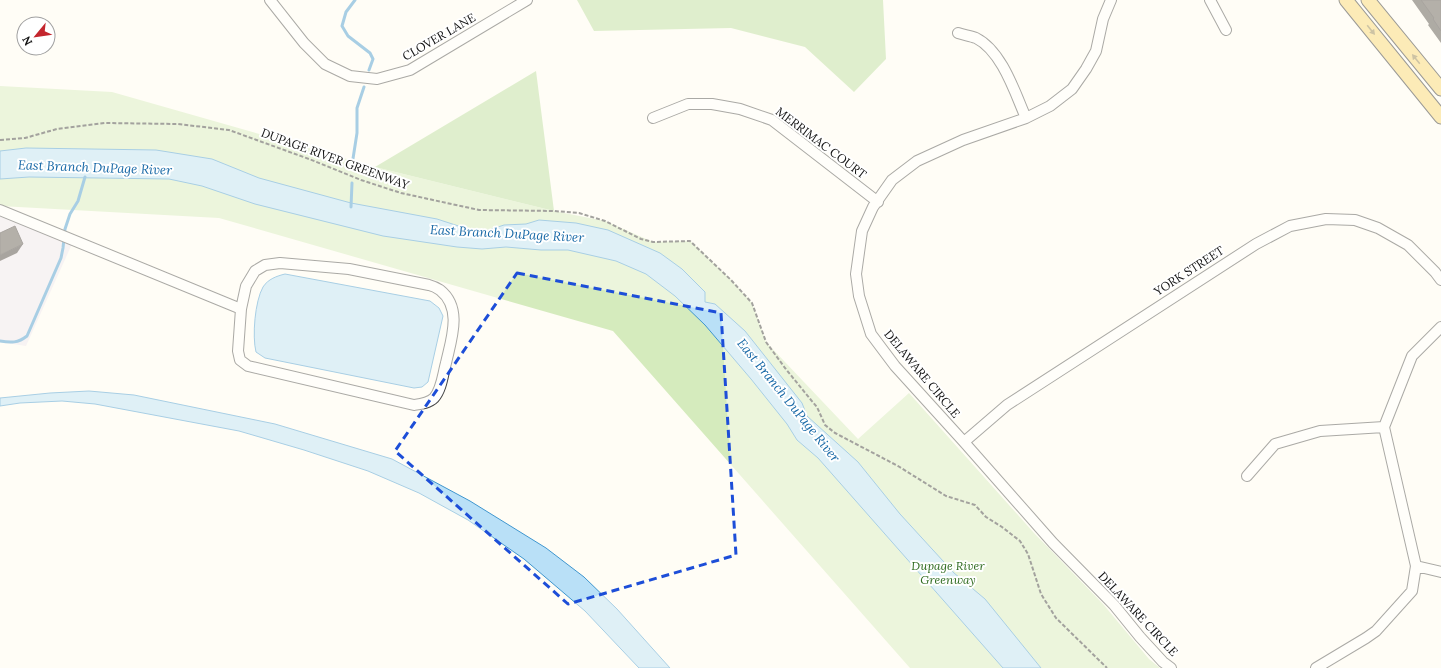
<svg xmlns="http://www.w3.org/2000/svg" width="1441" height="668" font-family="Lora,serif">
	<style>
		.industrial { fill: #eee6ef }
		.green { fill: #d5ebbd }
		.forest { fill: #b9dc9c }
		.water { fill: #b9e0f7; stroke: #3f96cf }
		.lines { fill: none; stroke-linecap: round; stroke-linejoin: round }
		.stream { stroke: #3f96cf; stroke-width: 3 }
		.minor-casing { stroke: #444; stroke-width: 12 }
		.major-casing { stroke: #222; stroke-width: 15 }
		.path { stroke: #333; stroke-width: 2; stroke-dasharray: 4 2; stroke-linecap: butt }
		.minor { stroke: #fff; stroke-width: 10 }
		.major { stroke: #f9d66b; stroke-width: 13 }
		.wall { fill: #4d4742 }
		.shaded-wall { fill: #3f3936 }
		.building { fill: #5a524d; stroke: #3f3936 }
		.oneway { fill: #917d42 }
		.marked { fill: none; stroke: #1d4ed8; stroke-width: 3; stroke-dasharray: 8 5; stroke-linejoin: round }
		.labels { text-anchor: middle; stroke-width: 4; stroke-linejoin: round; paint-order: stroke }
		.street-label { font-size: 12px; fill: #111; stroke: #fff }
		.park-label { font-size: 12px; font-style: italic; fill: #2f6b1f; stroke: #fff }
		.water-label { font-size: 13px; font-style: italic; fill: #1768a6; stroke: #fff }
	</style>
	<rect width="100%" height="100%" fill="#fffdf5"/>
	<!-- industrial -->
	<path class="industrial" d="M0,215L72,244L26,346L0,342Z"/>
	<!-- green -->
	<path class="green" d="M0,86L112,92L375,167L554,211L605,221L653,242L690,241L731,280L752,303L766,342L858,439L909,393L1034,533L1103,604L1149,659L1160,668H910L613,331L219,218L0,206Z"/>
	<!-- forest -->
	<path class="forest" d="M577,0H883L886,59L854,92L805,47L731,28L594,31Z
		M536,71L554,211L375,167Z"/>
	<!-- water -->
	<path class="water" d="M26,148L156,150L212,159L259,178L351,203L437,219L480,233L504,225L526,224L539,220L576,223L608,230L660,253L682,269L705,292V302L715,304L745,331L802,403L807,416L858,462L900,514L954,573L985,599L1041,668H1003L818,458L797,440L787,424L751,379L705,325L675,296L646,274L616,261L568,250H541L506,247L482,249L457,247L383,236L255,204L202,186L169,179L29,177L0,179V151Z
		M285,274L430,301L439,308L443,316L428,382L422,387L414,388L265,358L256,352C252,336 255,301 263,287C268,279 277,276 285,274Z
		M89,391L134,395L275,424L392,459L470,501L546,548L584,577L617,609L670,668H639L585,611L524,559L468,520L419,493L368,471L304,450L239,431L95,404L62,401L20,403L0,406V398L50,393Z"/>
	<g class="lines">
		<!-- stream -->
		<path class="stream" d="M355,0L346,12L342,26L348,36L370,53L373,59L369,70
			M352,165L357,133V108L364,87
			M351,207L352,183
			M0,341C11,343 18,343 27,336L61,258L63,248L65,229L70,214L78,201L85,177"/>
		<defs>
			<path id="minor" d="M270,0L304,43L325,64L350,76L377,79L410,70L527,0
				M1111,0L1103,19L1096,51L1086,69L1072,89L1050,106L1026,118L963,140L917,161L892,180L873,207L862,231L856,274L859,296L871,334L895,366L964,442L1053,543L1114,605L1140,637L1163,662L1171,668
				M1210,0L1226,30
				M958,33C964,35 971,36 976,38C1002,51 1015,93 1026,118
				M653,118L688,104H712L740,109L772,120L878,202
				M0,210L241,309L238,351L240,360L248,366L414,405C421,404 429,403 434,398C442,389 443,373 446,363C451,340 463,308 440,290C437,288 433,286 429,285L349,269L280,263L265,265L255,271L246,286L241,309
				M964,442L1007,405L1256,244L1290,226L1326,219L1355,220L1378,228L1408,245L1435,272L1441,280
				M1247,476L1275,444L1320,431L1384,427
				M1416,566L1384,427L1412,356L1441,327
				M1316,668L1366,638L1376,631L1412,591L1416,566L1441,572"/>
			<path id="major" d="M1346,0L1441,117
				M1368,0L1441,89"/>
		</defs>
		<!-- minor casing -->
		<use href="#minor" class="minor-casing"/>
		<!-- major casing -->
		<use href="#major" class="major-casing"/>
		<!-- path -->
		<path class="path" d="M0,140L25,138L57,129L105,123L178,124L229,130L309,159L361,180L401,193L479,210L554,211L579,213L605,221L641,239L653,242L690,241L731,280L752,303L766,342L785,368L811,400L817,407L825,425L835,433L898,466L946,496L975,505L986,517L1002,527L1020,541L1028,554L1041,594L1056,618L1107,668"/>
		<!-- minor -->
		<use href="#minor" class="minor"/>
		<!-- major -->
		<use href="#major" class="major"/>
	</g>
	<!-- wall -->
	<path class="wall" d="M1412,0H1441V43L1428,25L1429,24Z"/>
	<!-- shaded-wall -->
	<path class="shaded-wall" d="M23,244L17,253L0,261V255Z"/>
	<!-- building -->
	<path class="building" d="M1421,0H1441V31L1433,19L1434,18Z
		M15,226L23,244L0,255V233Z"/>
	<!-- one-way arrows -->
	<defs><path id="oneway-solid" d="M-6-.8H1V-3.2L6.5 0L1 3.2V.8H-6Z"/></defs>
	<g class="oneway">
		<use href="#oneway-solid" transform="translate(1371 30) rotate(51)"/>
		<use href="#oneway-solid" transform="translate(1416 59) rotate(-129)"/>
	</g>
	<!-- marked area -->
	<path d="M0 0H1441V668H0ZM517,273L721,313L736,555L568,604L395,451Z" fill="#fffdf5" fill-opacity=".55" fill-rule="evenodd"/>
	<path class="marked" d="M517,273L721,313L736,555L568,604L395,451Z"/>
	<g class="labels">
		<!-- street labels -->
		<g class="street-label">
			<text transform="translate(439 37) rotate(-30)" y="4">CLOVER LANE</text>
			<text transform="translate(821 143) rotate(37)" y="4">MERRIMAC COURT</text>
			<text transform="translate(335 159) rotate(20)" y="4">DUPAGE RIVER GREENWAY</text>
			<text transform="translate(1189 271) rotate(-33)" y="4">YORK STREET</text>
			<text transform="translate(922 374) rotate(50)" y="4">DELAWARE CIRCLE</text>
			<text transform="translate(1138 614) rotate(47)" y="4">DELAWARE CIRCLE</text>
		</g>
		<!-- park labels -->
		<g class="park-label">
			<text x="948" y="570">Dupage River<tspan x="948" dy="14">Greenway</tspan></text>
		</g>
		<!-- water labels -->
		<g class="water-label">
			<text transform="translate(95 167) rotate(2)" y="5">East Branch DuPage River</text>
			<text transform="translate(507 233) rotate(3)" y="5">East Branch DuPage River</text>
			<text transform="translate(789 400) rotate(51)" y="5">East Branch DuPage River</text>
		</g>
	</g>
	<!-- north arrow -->
	<g transform="translate(36 36) rotate(241)"><circle r="19" fill="#ffffff" stroke="#a0a0a0"/>
	<path d="M0-3L7 15L0 10L-7 15Z" fill="#c4262e"/>
	<text y="-6" font-size="11" font-weight="bold" text-anchor="middle" fill="#111111">N</text>
	</g>
</svg>
